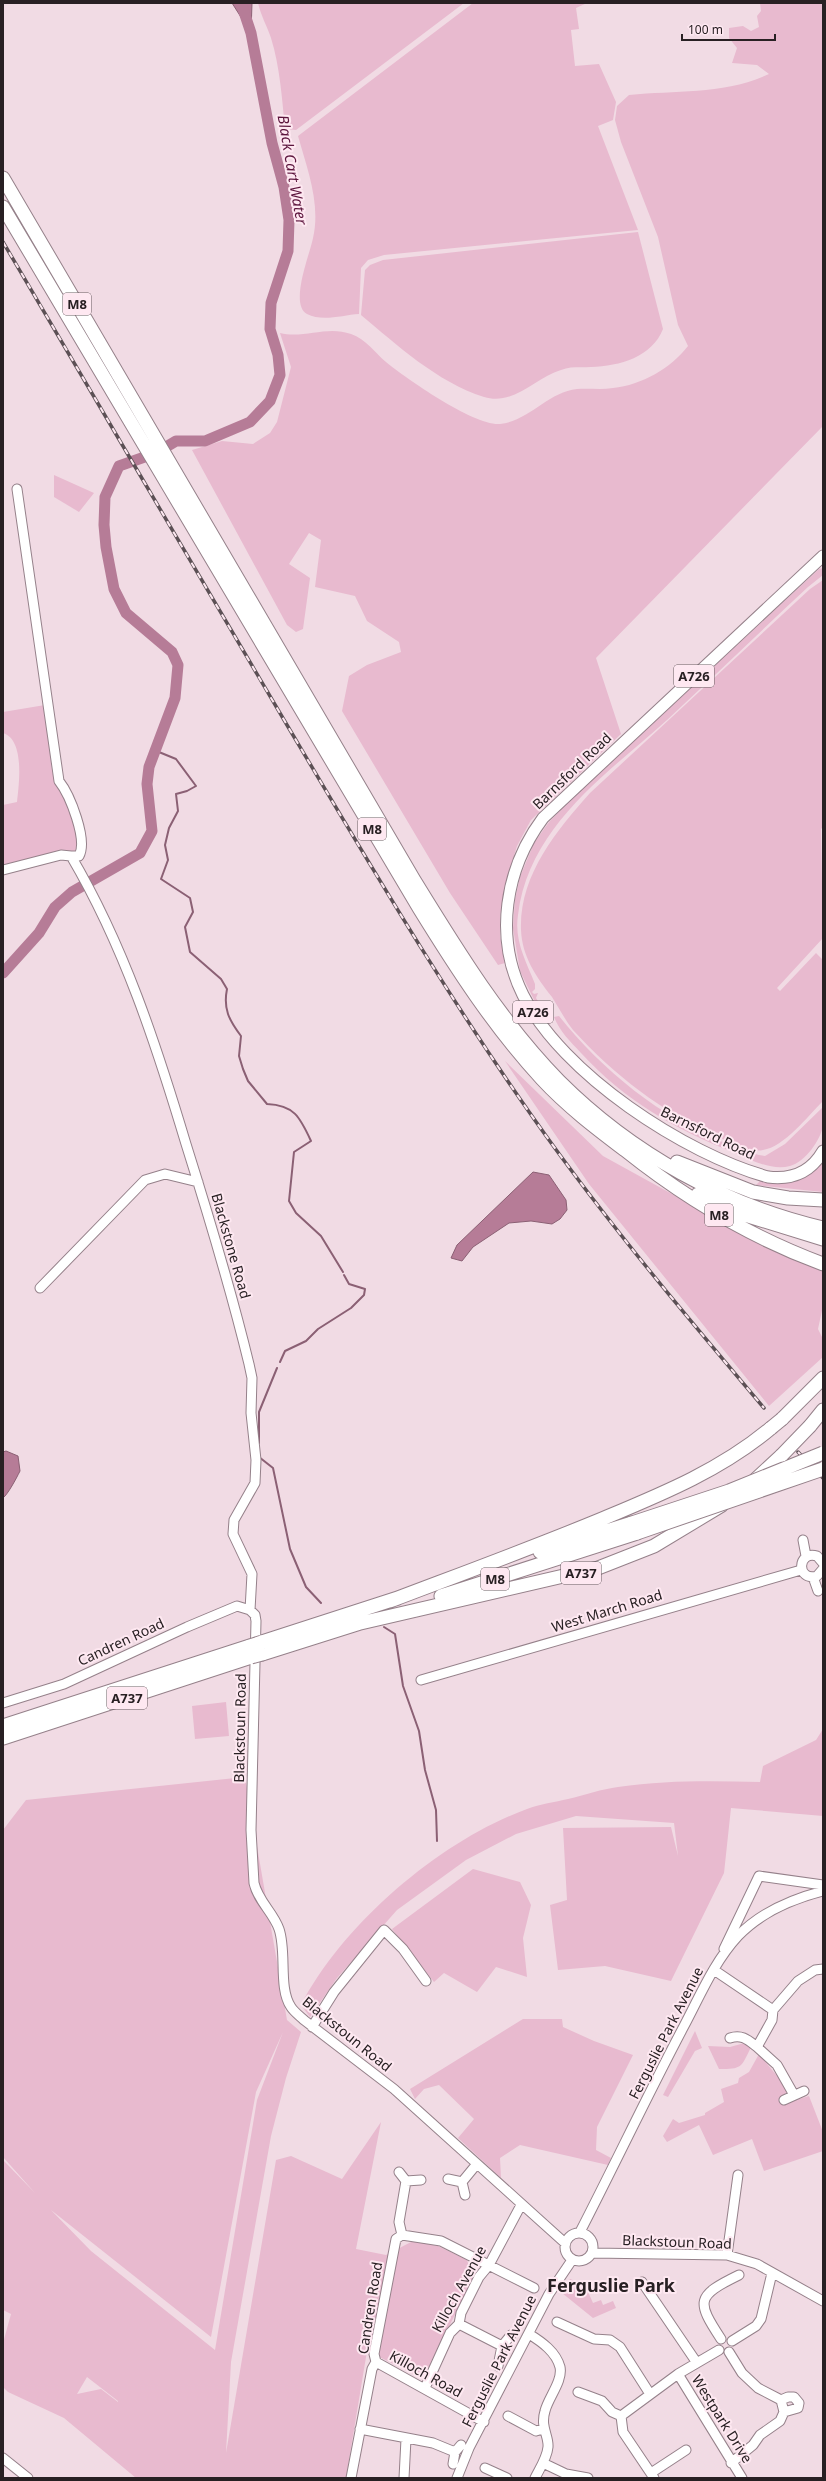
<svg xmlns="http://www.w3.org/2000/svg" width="826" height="2481" font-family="'Noto Sans',sans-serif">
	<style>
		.green { fill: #e8bacf; fill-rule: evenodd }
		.water { fill: #b67c97; stroke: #8b6074 }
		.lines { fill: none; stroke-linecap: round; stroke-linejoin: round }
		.stream { stroke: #8b6074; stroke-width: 2 }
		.river { stroke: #b67c97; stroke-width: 11 }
		.minor-casing { stroke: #95818a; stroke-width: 11 }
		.major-casing { stroke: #95818a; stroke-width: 13 }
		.highway-casing { stroke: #95818a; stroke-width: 15 }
		.minor { stroke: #fff; stroke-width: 9 }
		.major { stroke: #fff; stroke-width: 11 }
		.highway { stroke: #fff; stroke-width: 13 }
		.rail-casing { stroke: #5c5055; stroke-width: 3.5 }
		.rail { stroke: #fee8f1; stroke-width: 2; stroke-dasharray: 6; stroke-linecap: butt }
		.highway-bridge-casing { stroke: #95818a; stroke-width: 15; stroke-linecap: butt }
		.highway-bridge { stroke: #fff; stroke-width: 13 }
		.labels { text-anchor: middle; stroke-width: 4; stroke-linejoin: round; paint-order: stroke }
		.shield { fill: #fee8f1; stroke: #685c61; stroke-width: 1 }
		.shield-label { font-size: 13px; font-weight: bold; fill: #282023 }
		.street-label { font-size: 14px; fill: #282023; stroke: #fee8f1 }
		.water-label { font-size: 15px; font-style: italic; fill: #5b143c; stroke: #fee8f1 }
		.district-label { font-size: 18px; font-weight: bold; fill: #282023; stroke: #fee8f1 }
	</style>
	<rect width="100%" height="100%" fill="#f1dbe4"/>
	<!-- green -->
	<path class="green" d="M258,3H464L296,130L285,129C282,99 280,67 271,38C267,26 261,16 258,3Z
		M473,3H587L576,8L579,29L571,30L575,66L599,64L616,102L613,120L598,126L638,230L384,255L368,260L361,268L359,314C343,315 322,322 307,314C289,304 310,254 313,238C321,204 307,168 298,136Z
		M760,3H823V426L596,658L621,734L531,820L517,846L508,875L500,916V936L505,963L498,965L450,893L342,711L349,676L367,665L401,652L399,642L367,621L355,596L315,587L321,540L309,533L289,564L310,578L303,629L296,632L287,625L192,450L222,441L253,444L270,433L277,422L291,367L280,333C304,339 327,325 351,334C366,339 375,353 386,362C407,379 474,426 500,424C529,421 548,392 577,389C589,388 601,390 613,388C642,385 671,368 688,346L678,325L658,237L621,142L615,120L617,106L629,95C677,90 724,95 769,74L757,65L732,63L737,48L729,38V28L743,26L751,31L759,27L757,16L761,11Z
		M638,232L663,329C652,357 620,366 591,367C580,368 571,366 561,370C535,378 514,406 484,397C437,382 397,345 361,315L365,270L370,265L383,260Z
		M54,475L94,493L79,512L54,497Z
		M823,568V575L808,587C761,631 714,676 667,720C606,775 529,826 518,915C514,941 526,961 535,984V989L532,992L534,994L538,993L536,998L541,1006L547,1001L551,1010L550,1012L537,1006L520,971L513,928L515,899L520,877L534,843L549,822L573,797L819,569Z
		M823,580V827L821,829L823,938L777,988L780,991L816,953L823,960V1101C808,1116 784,1147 763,1150C749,1153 731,1142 718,1137C662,1112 614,1075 573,1030C565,1020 559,1008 552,997C536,977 522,956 521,930C519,876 556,831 590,793L810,589Z
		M45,705L52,771L56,784L65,793L77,830V850L74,853L59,851L3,866V805L17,802C19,784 25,740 3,733V712Z
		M559,1016C603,1071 660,1117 725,1143C738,1148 751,1154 765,1156L785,1144L823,1107C823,1112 824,1119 823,1125C821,1140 805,1162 790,1166C772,1171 751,1160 735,1153C676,1130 624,1100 581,1053C570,1041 560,1032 554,1017Z
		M505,1061L603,1156L761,1243L823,1267V1306L818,1329L823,1339V1357L769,1406L589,1184Z
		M823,1160V1192L756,1185L763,1178C786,1184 808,1182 823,1160Z
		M226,1702L229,1736L195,1739L192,1706Z
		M823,1729V1816L731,1808L724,1873L671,1981L605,1966L558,1970L550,1905L567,1900L563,1828L671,1827L678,1856L674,1823L576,1816L516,1834L466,1860L397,1910L337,1978L310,2017L301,2005C344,1923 440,1841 527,1809C540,1804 555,1802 568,1799C585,1795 602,1789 618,1787C666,1780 712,1781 760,1782L763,1766L816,1740Z
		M245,1777L287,2020L301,2032L286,2078L271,2136L231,2362L226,2453L276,2160L291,2156L342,2179L381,2122L356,2249L386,2255L413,2241L438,2246L467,2260L473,2279L427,2370L414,2374L367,2351L346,2478H136L64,2418L8,2392L3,2387V2343L11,2314L3,2310V2160L35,2193L3,2157V1830L26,1800ZM283,2032L257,2100L215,2350L91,2251L51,2210L211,2337L256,2092ZM87,2377L118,2401V2402L101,2389L77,2394Z
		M473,1869L520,1882L531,1905L523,1938L527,1977L496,1967L477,1992L444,1973L434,1982L392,1929Z
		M523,2019H562L563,2027L594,2041L633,2055L597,2127L596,2150L611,2158L608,2165L520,2145L500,2158L501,2178L458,2138L474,2119L439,2085L424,2089L415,2099L410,2089Z
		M695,2031L702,2048L695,2051L668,2097L663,2095Z
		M748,2042L751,2047C741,2068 742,2069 719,2069L708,2046L730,2047Z
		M759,2054L787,2088L786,2093L781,2097L783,2104L809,2096L823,2132V2151L764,2171L752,2139L713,2155L699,2125L667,2142L663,2136L673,2119L679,2123L705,2115V2113L724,2102L721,2089L738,2083L739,2078L749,2072Z
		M570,2279L585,2285L593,2303L601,2300L603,2305L613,2301L616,2308L593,2318L562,2293Z"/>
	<!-- water -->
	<path class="water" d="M232,3H252L251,33Z
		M533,1172L549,1175L566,1200L567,1210L560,1219L552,1224L531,1221L509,1223L473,1247L462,1261L451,1258L457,1245Z
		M6,1451L18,1456L20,1471C16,1479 8,1494 3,1498V1452Z"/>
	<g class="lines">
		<!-- stream -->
		<path class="stream" d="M154,750L176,759L196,786L187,791L176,794L178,811L169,828L165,845L168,860L161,879L190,898L193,912L185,927L190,952L221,979L227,989C223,1009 229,1020 241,1036L239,1056L243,1069L248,1081L267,1104C294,1105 300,1117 311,1141L294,1152L289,1201L296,1213L321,1236L343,1272
			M280,1362L285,1351L306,1341L318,1329L351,1308L364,1295L365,1289L349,1284L344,1275
			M259,1443V1412L277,1368
			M259,1457L273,1468L290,1549L306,1587L321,1603
			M384,1627L395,1634L403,1686L419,1731L425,1770L436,1810L437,1841"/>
		<!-- river -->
		<path class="river" d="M3,973L39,933L55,907L72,892L140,853L152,831L147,784L149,767L175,698L178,665L172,652L126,613L114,589L106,547L104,525L105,497L119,466L156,453L176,441H205L250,422L270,401L280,375L278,355L270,329L271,303L288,251L289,220L284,187L272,143L251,33L241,3"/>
		<defs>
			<path id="minor" d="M17,489L59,781C70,795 88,840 79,856H71
				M3,870L61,855L71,856C124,946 156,1044 186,1144C209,1217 231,1290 249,1364L252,1378L251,1413L256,1460L255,1483L234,1520L233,1534L252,1574L250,1610
				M40,1288L145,1180L165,1174L198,1182
				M803,1540L806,1556
				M823,1563L817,1556C797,1550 796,1582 817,1576L823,1569
				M813,1577L818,1591
				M421,1680L801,1570
				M3,1703L64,1684L187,1627L237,1606L250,1610L255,1615L256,1621L251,1830L254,1883C258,1901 273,1912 279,1929C287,1952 278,1988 291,2007C294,2012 300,2016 304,2020L394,2089L565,2243
				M724,1949L759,1876L823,1885
				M714,1970L773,2010
				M312,2027L334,1992L384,1930L403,1949L426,1981
				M730,2038C742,2034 748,2040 757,2047
				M794,2095L777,2065L757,2047L772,2020L773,2010L798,1981L815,1970L823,1969
				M784,2100L804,2091
				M399,2172L406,2181L421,2180
				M448,2179L462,2182L465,2195
				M462,2182L476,2165
				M580,2232C615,2164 648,2094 684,2026C700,1996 714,1962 738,1936C761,1912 792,1899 823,1891
				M565 2247a14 14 0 1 1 28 0a14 14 0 1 1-28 0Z
				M402,2235L399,2222L406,2181
				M592,2253L727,2255L757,2264L823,2301
				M727,2255L738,2175
				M642,2282L697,2363
				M557,2322L594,2339L610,2340L620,2347L650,2394
				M459,2324L502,2346
				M529,2334C542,2342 556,2352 560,2367C563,2381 548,2398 545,2411C540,2427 549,2436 548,2447C547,2458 540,2468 535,2478
				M721,2339C696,2301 696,2296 739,2275
				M732,2341L756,2326L761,2319L772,2273
				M729,2352L742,2373L758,2388L781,2400L784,2412L780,2421L760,2435L753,2445L731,2463
				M376,2362L484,2422
				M498,2366L502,2346L511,2335
				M678,2374L742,2478
				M425,2388L450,2333L459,2324L461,2313L479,2277L489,2265L521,2205
				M578,2392L602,2401L612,2412L621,2416L623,2432L654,2478
				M781,2400L788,2397H794L799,2403L798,2408L784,2412
				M508,2416L536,2431L543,2429
				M621,2416L678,2374L719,2350
				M360,2429L433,2443L455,2452L461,2445
				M3,2458L28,2478
				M543,2463L566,2474L588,2478
				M453,2464L455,2452
				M485,2468L507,2478
				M651,2473L686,2450
				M351,2478L372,2369L376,2362L374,2354L396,2239L402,2235L441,2241L534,2288
				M404,2478L406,2439
				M457,2478L469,2448L549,2294L572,2260"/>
			<path id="major" d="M823,556L543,818C505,869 494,937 523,995C562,1074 685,1154 768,1177C792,1180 811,1172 823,1151"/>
			<path id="highway" d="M3,178L414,880C457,950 501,1022 559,1081C631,1153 724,1205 823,1228
				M3,207L419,908C456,968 494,1027 542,1079C567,1106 596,1128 625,1150C685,1198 750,1237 823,1264
				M677,1162L753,1192L788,1198L823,1200
				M698,1194L745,1215L823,1239
				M782,1419L823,1378
				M810,1426L823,1410
				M755,1480L782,1455
				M540,1552L632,1523
				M441,1596L637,1533
				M390,1601C461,1574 532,1548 602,1519C662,1494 721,1470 771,1428
				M352,1625L598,1568L654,1546L722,1505
				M262,1642L398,1598
				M262,1654L360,1623
				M3,1726L250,1646
				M3,1738L251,1657"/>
		</defs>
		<!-- minor casing -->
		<use href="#minor" class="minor-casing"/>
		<!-- major casing -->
		<use href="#major" class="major-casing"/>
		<!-- highway casing -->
		<use href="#highway" class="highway-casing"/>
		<!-- minor -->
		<use href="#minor" class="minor"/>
		<!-- major -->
		<use href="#major" class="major"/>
		<!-- highway -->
		<use href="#highway" class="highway"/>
		<defs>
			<path id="rail" d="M3,242C98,403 192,564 287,725C373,870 458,1015 557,1151C622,1240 693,1324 764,1408
				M798,1452L823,1478"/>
		</defs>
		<!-- rail casing -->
		<use href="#rail" class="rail-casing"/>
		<!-- rail -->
		<use href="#rail" class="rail"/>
		<defs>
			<path id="highway-bridge" d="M771,1428L782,1419
				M782,1455L810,1426
				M632,1523L729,1491L823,1453
				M637,1533L823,1469
				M250,1646L262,1642
				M251,1657L262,1654"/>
		</defs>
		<!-- highway-bridge casing -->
		<use href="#highway-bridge" class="highway-bridge-casing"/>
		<!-- highway-bridge -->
		<use href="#highway-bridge" class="highway-bridge"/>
	</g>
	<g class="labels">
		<!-- shield labels -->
		<g class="shield">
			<rect x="63" y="293" width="28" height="22" rx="3"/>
			<rect x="674" y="665" width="40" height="22" rx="3"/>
			<rect x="358" y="818" width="28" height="22" rx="3"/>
			<rect x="513" y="1001" width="40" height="22" rx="3"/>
			<rect x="705" y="1204" width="28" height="22" rx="3"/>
			<rect x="561" y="1562" width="40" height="22" rx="3"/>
			<rect x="481" y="1568" width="28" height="22" rx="3"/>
			<rect x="107" y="1687" width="40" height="22" rx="3"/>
		</g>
		<g class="shield-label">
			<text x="77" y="309">M8</text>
			<text x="694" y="681">A726</text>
			<text x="372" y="834">M8</text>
			<text x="533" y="1017">A726</text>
			<text x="719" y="1220">M8</text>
			<text x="581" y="1578">A737</text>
			<text x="495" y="1584">M8</text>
			<text x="127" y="1703">A737</text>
		</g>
		<!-- street labels -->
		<g class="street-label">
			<text transform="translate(572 771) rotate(-44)" y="5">Barnsford Road</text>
			<text transform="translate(708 1133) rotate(26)" y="5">Barnsford Road</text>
			<text transform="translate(231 1246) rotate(74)" y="5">Blackstone Road</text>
			<text transform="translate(607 1611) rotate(-17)" y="5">West March Road</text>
			<text transform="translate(121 1642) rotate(-25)" y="5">Candren Road</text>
			<text transform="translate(240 1728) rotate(-89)" y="5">Blackstoun Road</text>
			<text transform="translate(666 2033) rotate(-63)" y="5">Ferguslie Park Avenue</text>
			<text transform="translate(347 2034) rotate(39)" y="5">Blackstoun Road</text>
			<text transform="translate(677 2242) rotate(2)" y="5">Blackstoun Road</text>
			<text transform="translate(459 2289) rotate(-61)" y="5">Killoch Avenue</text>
			<text transform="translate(370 2308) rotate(-81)" y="5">Candren Road</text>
			<text transform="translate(499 2361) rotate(-63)" y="5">Ferguslie Park Avenue</text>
			<text transform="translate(426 2374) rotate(29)" y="5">Killoch Road</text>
			<text transform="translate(722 2419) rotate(58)" y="5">Westpark Drive</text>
		</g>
		<!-- water labels -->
		<g class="water-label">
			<text transform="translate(292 170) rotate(80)" y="5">Black Cart Water</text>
		</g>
		<!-- district labels -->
		<g class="district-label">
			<text x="611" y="2292">Ferguslie Park</text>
		</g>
	</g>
	<!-- border -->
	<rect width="826" height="2481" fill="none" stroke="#282023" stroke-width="8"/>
	<!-- scale -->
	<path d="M682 34v6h93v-6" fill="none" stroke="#282023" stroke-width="2"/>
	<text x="688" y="34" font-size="12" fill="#282023" stroke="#fee8f1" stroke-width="3" paint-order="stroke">100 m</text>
</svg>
